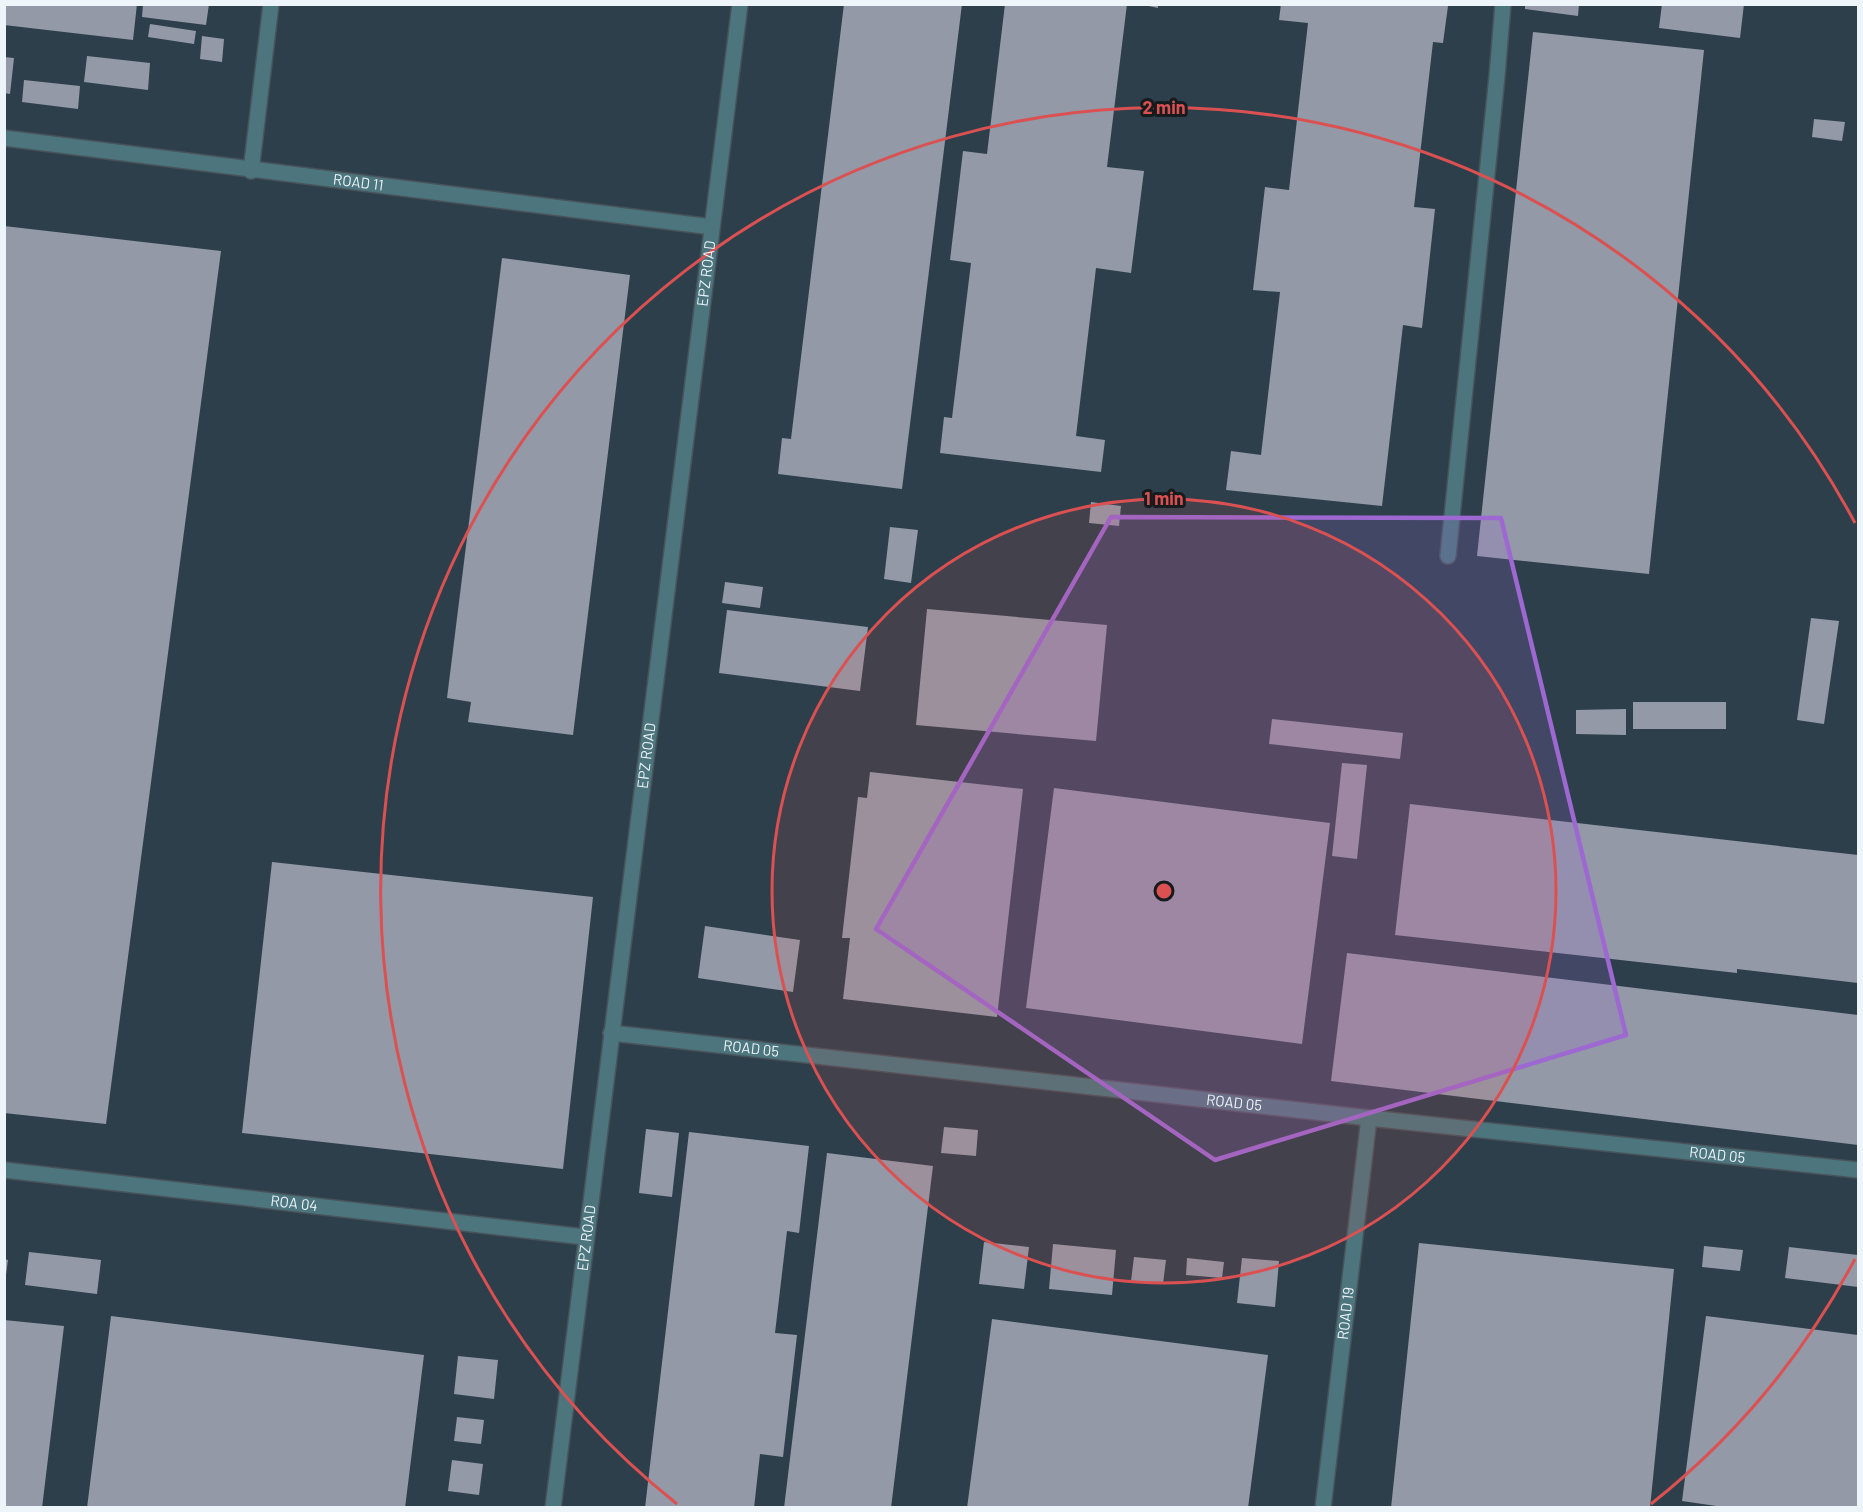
<svg xmlns="http://www.w3.org/2000/svg" width="1863" height="1512" font-family="Barlow,sans-serif">
	<style>
		.built { fill: #2e3f4c }
		.building { fill: #9399a7 }
		.lines { fill: none; stroke-linecap: round; stroke-linejoin: round }
		.minor-casing { stroke: #48535a; stroke-width: 18 }
		.minor { stroke: #4c757e; stroke-width: 15 }
		.marked { fill: #9d68d1; fill-opacity: 0.2; stroke: #9d68d1; stroke-width: 4.5; stroke-linejoin: round }
		.ring { fill: none; stroke: #db5152; stroke-width: 3 }
		.labels { text-anchor: middle; stroke-width: 6; stroke-linejoin: round; paint-order: stroke }
		.street-label { font-size: 15px; fill: #edf5fa; stroke: #161b1e }
		.centre { fill: #db5152; stroke: #161b1e; stroke-width: 3 }
		.ring-label { font-size: 18px; text-anchor: middle; font-weight: bold; fill: #db5152; stroke: #161b1e; stroke-width: 6; stroke-linejoin: round; paint-order: stroke }
	</style>
	<rect width="100%" height="100%" fill="#29343c"/>
	<!-- built -->
	<path class="built" d="M5,5H1858V1507H5Z"/>
	<!-- building -->
	<path class="building" d="M4,4H137L133,40L4,25Z
		M143,4H209L206,25L142,17Z
		M844,4H962L902,489L778,474L782,438L791,439Z
		M1005,4H1127L1107,167L1144,171L1131,273L1096,268L1076,436L1105,440L1101,472L940,453L944,417L952,418L971,263L950,260L963,151L987,154Z
		M1139,4H1158V8Z
		M1281,4L1448,6L1443,43L1433,42L1414,207L1435,209L1422,328L1403,325L1382,506L1226,490L1231,451L1261,455L1280,292L1253,290L1265,187L1289,190L1308,23L1279,20Z
		M1525,4H1579L1578,16L1525,9Z
		M1662,4H1744L1740,38L1659,28Z
		M150,24L196,31L194,44L148,37Z
		M1533,32L1704,50L1649,574L1477,556Z
		M202,36L224,39L222,62L200,59Z
		M87,56L150,63L148,90L84,82Z
		M4,57L14,58L10,94L4,93Z
		M24,80L80,86L78,109L22,102Z
		M1814,119L1845,122L1842,141L1812,137Z
		M4,226L221,251L106,1124L4,1113Z
		M502,258L630,275L573,735L468,722L471,702L447,698Z
		M1091,502L1121,506L1119,526L1089,523Z
		M890,527L918,530L911,583L884,579Z
		M725,582L763,587L760,608L722,603Z
		M927,609L1107,625L1096,741L916,725Z
		M727,610L868,627L860,691L719,673Z
		M1811,618L1839,621L1824,724L1797,720Z
		M1633,702H1726V729H1633Z
		M1626,709V735L1576,734V710Z
		M1272,719L1403,733L1400,759L1269,744Z
		M1342,763L1367,765L1357,859L1332,856Z
		M870,772L1023,789L997,1017L843,999L850,938H842L858,797L867,798Z
		M1054,788L1330,823L1302,1044L1026,1008Z
		M1410,804L1858,855V983L1737,969V973L1395,935Z
		M272,862L593,897L563,1169L242,1133Z
		M705,926L800,940L793,992L698,978Z
		M1347,953L1858,1015V1145L1331,1081Z
		M944,1127L978,1130L976,1156L941,1153Z
		M646,1129L679,1133L672,1197L639,1193Z
		M689,1132L809,1146L799,1233L787,1231L775,1333L797,1335L783,1457L760,1454L754,1508H645Z
		M827,1153L933,1166L891,1508H784Z
		M984,1242L1029,1247L1024,1289L979,1284Z
		M1419,1243L1674,1269L1650,1508H1391Z
		M1053,1244L1116,1250L1112,1295L1049,1289Z
		M1704,1246L1743,1250L1740,1271L1702,1267Z
		M1789,1247L1858,1255V1287L1785,1278Z
		M29,1252L101,1260L97,1294L25,1285Z
		M1134,1257L1166,1260L1163,1284L1131,1281Z
		M1187,1258L1224,1262L1222,1278L1186,1275Z
		M1242,1258L1279,1261L1275,1307L1237,1303Z
		M4,1259L8,1260L6,1275H4Z
		M111,1316L424,1355L405,1508H87Z
		M1706,1316L1858,1335V1508H1730L1682,1501Z
		M992,1319L1268,1355L1248,1508H967Z
		M4,1320L64,1326L42,1508H4Z
		M458,1356L498,1360L494,1399L454,1394Z
		M457,1417L484,1420L481,1444L454,1441Z
		M452,1460L483,1464L479,1495L448,1491Z"/>
	<g class="lines">
		<defs>
			<g id="minor">
				<path id="s1" d="M4,138L712,227"/>
				<path d="M251,171L271,4"/>
				<path d="M1448,556L1497,76L1503,4"/>
				<path id="s2" d="M611,1033L1369,1118L1858,1170"/>
				<path id="s3" d="M4,1170L585,1237"/>
				<path id="s4" d="M553,1508L740,4"/>
				<path id="s5" d="M1323,1508L1369,1118"/>
			</g>
		</defs>
		<!-- minor casing -->
		<use href="#minor" class="minor-casing"/>
		<!-- minor -->
		<use href="#minor" class="minor"/>
	</g>
	<!-- marked area -->
	<path class="marked" d="M1111,517L1501,518L1626,1035L1215,1160L876,929Z"/>
	<!-- distance rings -->
	<circle cx="1164" cy="891" r="392" fill="#db5152" fill-opacity=".12"/>
	<g class="ring">
		<circle cx="1164" cy="891" r="392"/>
		<path d="M1855 1259A783 783 0 0 1 1651 1504M677 1504A783 783 0 1 1 1855 523"/>
	</g>
	<g class="labels">
		<!-- street labels -->
		<g class="street-label">
			<text dy="5" stroke="none"><textPath href="#s1" startOffset="357">ROAD 11</textPath></text>
			<text dy="5" stroke="none"><textPath href="#s4" startOffset="1244">EPZ ROAD</textPath></text>
			<text dy="5" stroke="none"><textPath href="#s4" startOffset="758">EPZ ROAD</textPath></text>
			<text dy="5" stroke="none"><textPath href="#s2" startOffset="141">ROAD 05</textPath></text>
			<text dy="5" stroke="none"><textPath href="#s2" startOffset="627">ROAD 05</textPath></text>
			<text dy="5" stroke="none"><textPath href="#s2" startOffset="1113">ROAD 05</textPath></text>
			<text dy="5" stroke="none"><textPath href="#s3" startOffset="292">ROA 04</textPath></text>
			<text dy="5" stroke="none"><textPath href="#s4" startOffset="272">EPZ ROAD</textPath></text>
			<text dy="5" stroke="none"><textPath href="#s5" startOffset="196">ROAD 19</textPath></text>
		</g>
	</g>
	<circle cx="1164" cy="891" r="9" class="centre"/>
	<g class="ring-label">
		<text x="1164" y="114">2 min</text>
		<text x="1164" y="505">1 min</text>
	</g>
	<!-- border -->
	<rect width="1863" height="1512" fill="none" stroke="#edf5fa" stroke-width="12"/>
</svg>
